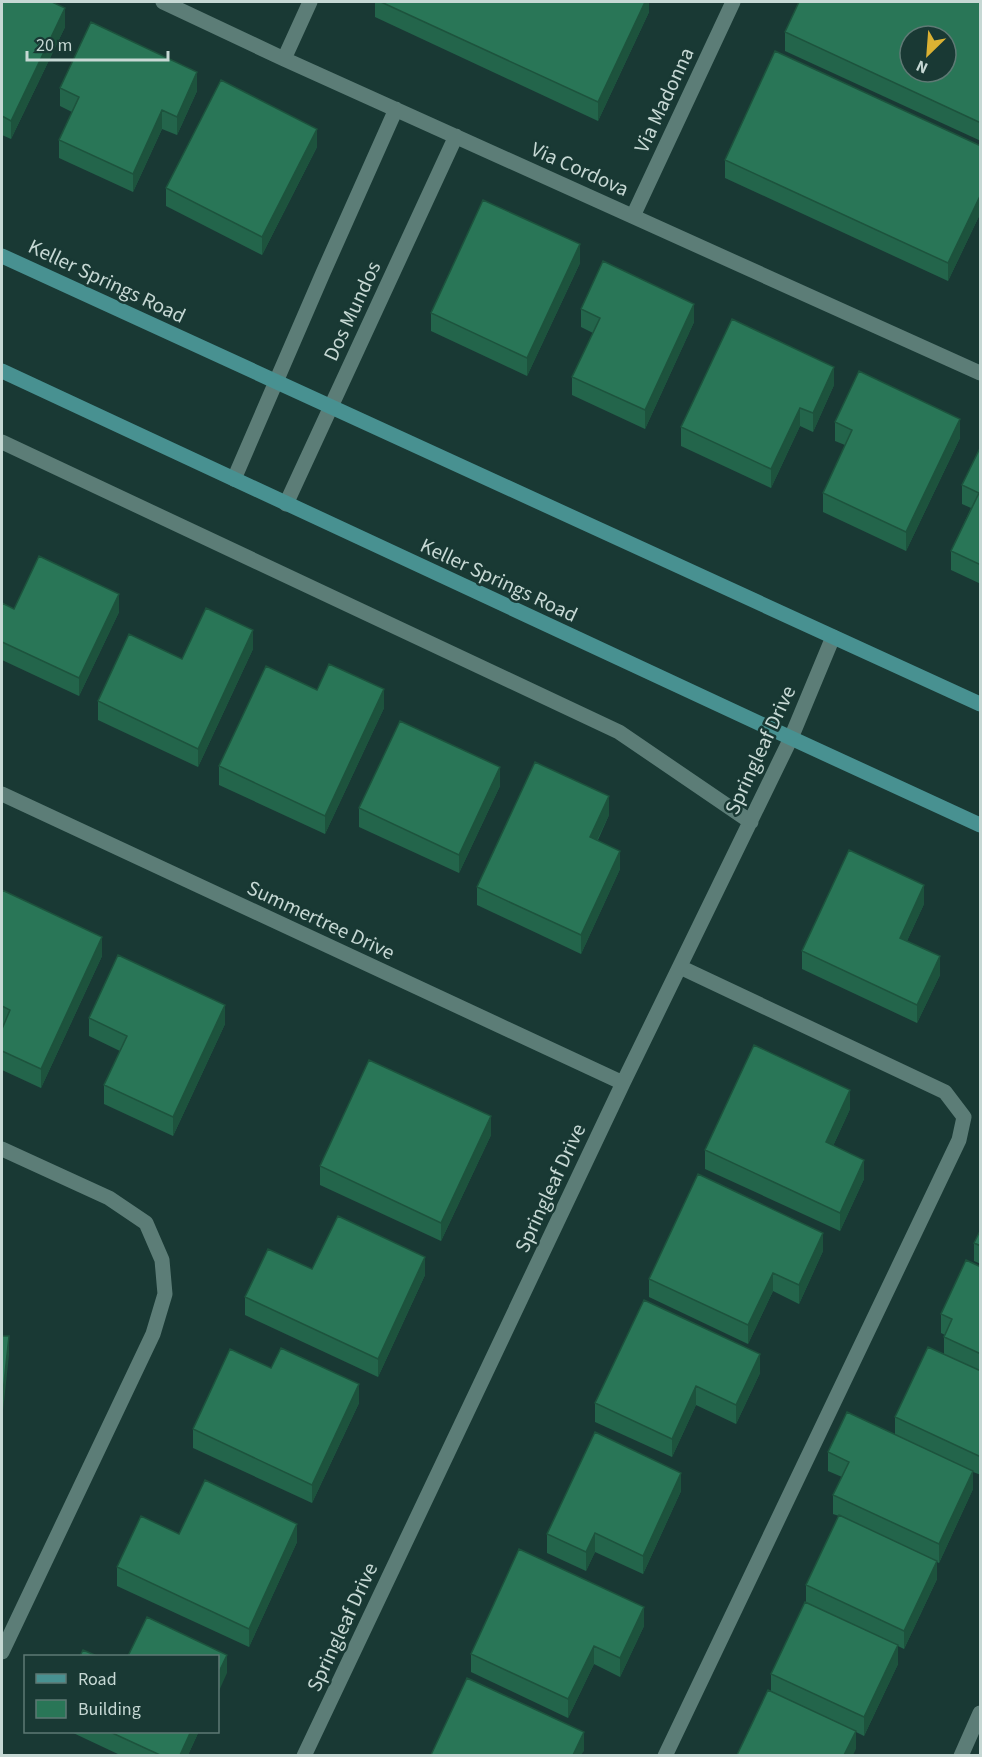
<svg xmlns="http://www.w3.org/2000/svg" width="982" height="1757" font-family="'Source Sans 3',sans-serif">
	<style>
		.lines { fill: none; stroke-linecap: round; stroke-linejoin: round }
		.minor { stroke: #5c7d77; stroke-width: 15 }
		.major { stroke: #489191; stroke-width: 15 }
		.wall { fill: #23654b }
		.shaded-wall { fill: #1d533d }
		.building { fill: #297657; stroke: #1d533d; stroke-width: 1.5; fill-rule: evenodd }
		.labels { text-anchor: middle; stroke-width: 5; stroke-linejoin: round; paint-order: stroke }
		.street-label { font-size: 21px; fill: #c6d8d4; stroke: #193934 }
	</style>
	<rect width="100%" height="100%" fill="#193934"/>
	<g class="lines">
		<!-- minor -->
		<path class="minor" d="M163,2L284,59L980,373
			M284,59L310,2
			M633,216L733,2
			M2,442L619,732L751,822
			M234,479L323,273L396,109
			M286,504L456,136
			M2,794L623,1083
			M2,1149L109,1198L146,1223L162,1260L165,1294L153,1334L2,1652
			M304,1756L623,1083L791,738L833,637
			M665,1756L959,1140L964,1117L945,1092L680,967
			M961,1756L980,1713"/>
		<!-- major -->
		<path class="major" d="M2,256L980,704
			M2,371L791,738L980,825"/>
	</g>
	<!-- wall -->
	<path class="wall" d="M2,2L65,27L11,139L2,135Z
		M375,2H649V12L598,121L375,17Z
		M981,2V141L785,51V32Z
		M60,88L197,91L177,135L162,129L133,192L59,158V140L72,112L60,106Z
		M981,146V212L948,281L725,178V160Z
		M317,147L262,255L166,206V188Z
		M580,263L527,376L431,331V313Z
		M581,309L694,322L645,429L572,395V377L593,333L581,327Z
		M834,385L813,432L800,426L771,488L681,446V427Z
		M835,422L960,438L906,551L823,512V493L845,445L835,441Z
		M981,446V584L951,570V551L971,508L962,504V485Z
		M2,603L14,609L119,612L79,696L2,660Z
		M253,649L198,767L98,720V701L182,659Z
		M317,690L384,708L325,834L219,785V766Z
		M500,786L459,873L359,827V808Z
		M609,815L598,840L620,869L581,954L477,905V887Z
		M2,890L102,956L41,1088L2,1070V1029L3,1026L2,1025Z
		M924,904L907,941L940,975L917,1023L802,969V951Z
		M89,1018L225,1024L173,1136L104,1104V1085L120,1051L89,1036Z
		M850,1109L833,1146L864,1179L840,1231L705,1169V1150Z
		M491,1135L441,1241L320,1185V1166Z
		M981,1229V1264L974,1261V1243Z
		M823,1251L799,1304L773,1291L748,1344L649,1297V1279Z
		M981,1267V1475L973,1472V1489L939,1563L937,1562V1579L904,1649L898,1646V1664L864,1736L856,1732V1749L771,1691V1674L806,1602V1585L839,1516L833,1514V1495L842,1477L828,1471V1452L895,1434V1417L944,1354V1337L945,1335L941,1333V1314Z
		M312,1269L425,1275L378,1377L245,1315V1297Z
		M271,1368L359,1403L312,1503L193,1448V1429Z
		M760,1373L736,1424L696,1405L672,1457L595,1422V1403Z
		M681,1491L643,1574L595,1552L586,1571L547,1553V1534Z
		M179,1534L297,1542L249,1647L117,1586V1567Z
		M644,1626L620,1677L594,1664L568,1718L471,1672V1654Z
		M69,1731H199L188,1755H120Z"/>
	<!-- shaded-wall -->
	<path class="shaded-wall" d="M645,2H649V12L598,121V102Z
		M65,8V27L11,139V121Z
		M197,72V91L177,135V117Z
		M162,110V129L133,192V174Z
		M317,129V147L262,255V237Z
		M981,194V212L948,281V263Z
		M580,244V263L527,376V358Z
		M694,304V322L645,429V410Z
		M834,367V385L813,432V413Z
		M800,408V426L771,488V469Z
		M960,419V438L906,551V532Z
		M119,594V612L79,696V678Z
		M253,630V649L198,767V749Z
		M384,689V708L325,834V816Z
		M500,767V786L459,873V855Z
		M609,796V815L590,855V837Z
		M620,851V869L581,954V935Z
		M924,885V904L900,956V938Z
		M102,937V956L41,1088V1069Z
		M940,956V975L917,1023V1005Z
		M225,1005V1024L173,1136V1117Z
		M850,1090V1109L826,1161V1142Z
		M491,1116V1135L441,1241V1223Z
		M864,1160V1179L840,1231V1213Z
		M823,1233V1251L799,1304V1285Z
		M425,1257V1275L378,1377V1359Z
		M773,1273V1291L748,1344V1325Z
		M9,1336V1355L2,1420V1402Z
		M760,1354V1373L736,1424V1405Z
		M359,1384V1403L312,1503V1485Z
		M696,1386V1405L672,1457V1439Z
		M973,1471V1489L939,1563V1544Z
		M681,1473V1491L643,1574V1556Z
		M297,1524V1542L249,1647V1629Z
		M595,1533V1552L586,1571V1552Z
		M937,1561V1579L904,1649V1631Z
		M644,1607V1626L620,1677V1658Z
		M898,1645V1664L864,1736V1717Z
		M594,1646V1664L568,1718V1699Z
		M227,1655V1673L218,1693V1674Z
		M191,1731H199L188,1755H180Z
		M856,1731V1749L853,1755H844Z
		M584,1732V1751L581,1755H573Z"/>
	<!-- building -->
	<path class="building" d="M2,2H52L65,8L11,121L2,116Z
		M381,2H645L598,102Z
		M799,2H981V123L785,32ZM910,36H946V72H910Z
		M91,22L197,72L177,117L162,110L133,174L59,140L79,97L60,88Z
		M775,51L981,146V194L948,263L725,160Z
		M221,80L317,129L262,237L166,188Z
		M483,200L580,244L527,358L431,313Z
		M603,261L694,304L645,410L572,377L600,318L581,309Z
		M732,319L834,367L813,413L800,408L771,469L681,427Z
		M859,371L960,419L906,532L823,493L852,430L835,422Z
		M981,446V565L951,551L979,493L962,485Z
		M39,556L119,594L79,678L2,642V603L14,609Z
		M206,608L253,630L198,749L98,701L129,634L182,659Z
		M329,664L384,689L325,816L219,766L266,666L317,690Z
		M400,721L500,767L459,855L359,808Z
		M535,762L609,796L590,837L620,851L581,935L477,887Z
		M849,850L924,885L900,938L940,956L917,1005L802,951Z
		M2,890L102,937L41,1069L2,1051V1029L10,1010L2,1006Z
		M118,955L225,1005L173,1117L104,1085L127,1036L89,1018Z
		M754,1045L850,1090L826,1142L864,1160L840,1213L705,1150Z
		M369,1060L491,1116L441,1223L320,1166Z
		M698,1174L823,1233L799,1285L773,1273L748,1325L649,1279Z
		M338,1216L425,1257L378,1359L245,1297L268,1249L312,1269Z
		M981,1229V1246L974,1243Z
		M966,1260L981,1267V1354L944,1337L952,1319L941,1314Z
		M644,1300L760,1354L736,1405L696,1386L672,1439L595,1403Z
		M2,1336H9L2,1402Z
		M928,1347L981,1371V1457L895,1417Z
		M281,1348L359,1384L312,1485L193,1429L230,1349L271,1368Z
		M847,1412L973,1471L939,1544L833,1495L849,1462L828,1452Z
		M595,1432L681,1473L643,1556L595,1533L586,1552L547,1534Z
		M205,1480L297,1524L249,1629L117,1567L141,1516L179,1534Z
		M839,1515L937,1561L904,1631L806,1585Z
		M519,1549L644,1607L620,1658L594,1646L568,1699L471,1654Z
		M805,1602L898,1645L864,1717L771,1674Z
		M147,1617L227,1655L218,1674V1656H128Z
		M83,1650L97,1656H80Z
		M467,1678L584,1732L573,1755H431Z
		M768,1690L856,1731L844,1755H737Z
		M108,1731H191L180,1755H160Z"/>
	<g class="labels">
		<!-- street labels -->
		<g class="street-label">
			<text transform="translate(664 100) rotate(-65)" y="7">Via Madonna</text>
			<text transform="translate(580 169) rotate(24)" y="7">Via Cordova</text>
			<text transform="translate(107 281) rotate(25)" y="7">Keller Springs Road</text>
			<text transform="translate(352 311) rotate(-65)" y="7">Dos Mundos</text>
			<text transform="translate(499 580) rotate(25)" y="7">Keller Springs Road</text>
			<text transform="translate(760 750) rotate(-65)" y="7">Springleaf Drive</text>
			<text transform="translate(321 920) rotate(25)" y="7">Summertree Drive</text>
			<text transform="translate(550 1188) rotate(-65)" y="7">Springleaf Drive</text>
			<text transform="translate(342 1627) rotate(-65)" y="7">Springleaf Drive</text>
		</g>
	</g>
	<!-- border -->
	<rect width="982" height="1757" fill="none" stroke="#c6d8d4" stroke-width="6"/>
	<!-- legend -->
	<rect x="24" y="1655" width="195" height="78" fill="#193934" stroke="#5e7974" stroke-width="1.5"/>
	<rect x="36" y="1674" width="30" height="9" fill="#489191" stroke="#5e7974" stroke-width="1.5"/>
	<text x="78" y="1685" font-size="18" fill="#c6d8d4">Road</text>
	<rect x="36" y="1700" width="30" height="18" fill="#297657" stroke="#5e7974" stroke-width="1.5"/>
	<text x="78" y="1715" font-size="18" fill="#c6d8d4">Building</text>
	<!-- north arrow -->
	<g transform="translate(928 54) rotate(205)"><circle r="28" fill="#193934" stroke="#5e7974" stroke-width="1.5"/>
	<path d="M0-4.5L10 22L0 15L-10 22Z" fill="#dbb233"/>
	<text y="-9" font-size="16" font-weight="bold" text-anchor="middle" fill="#c6d8d4">N</text>
	</g>
	<!-- scale -->
	<path d="M27 51v9h141v-9" fill="none" stroke="#c6d8d4" stroke-width="3"/>
	<text x="36" y="51" font-size="18" fill="#c6d8d4" stroke="#193934" stroke-width="4.5" paint-order="stroke">20 m</text>
</svg>
